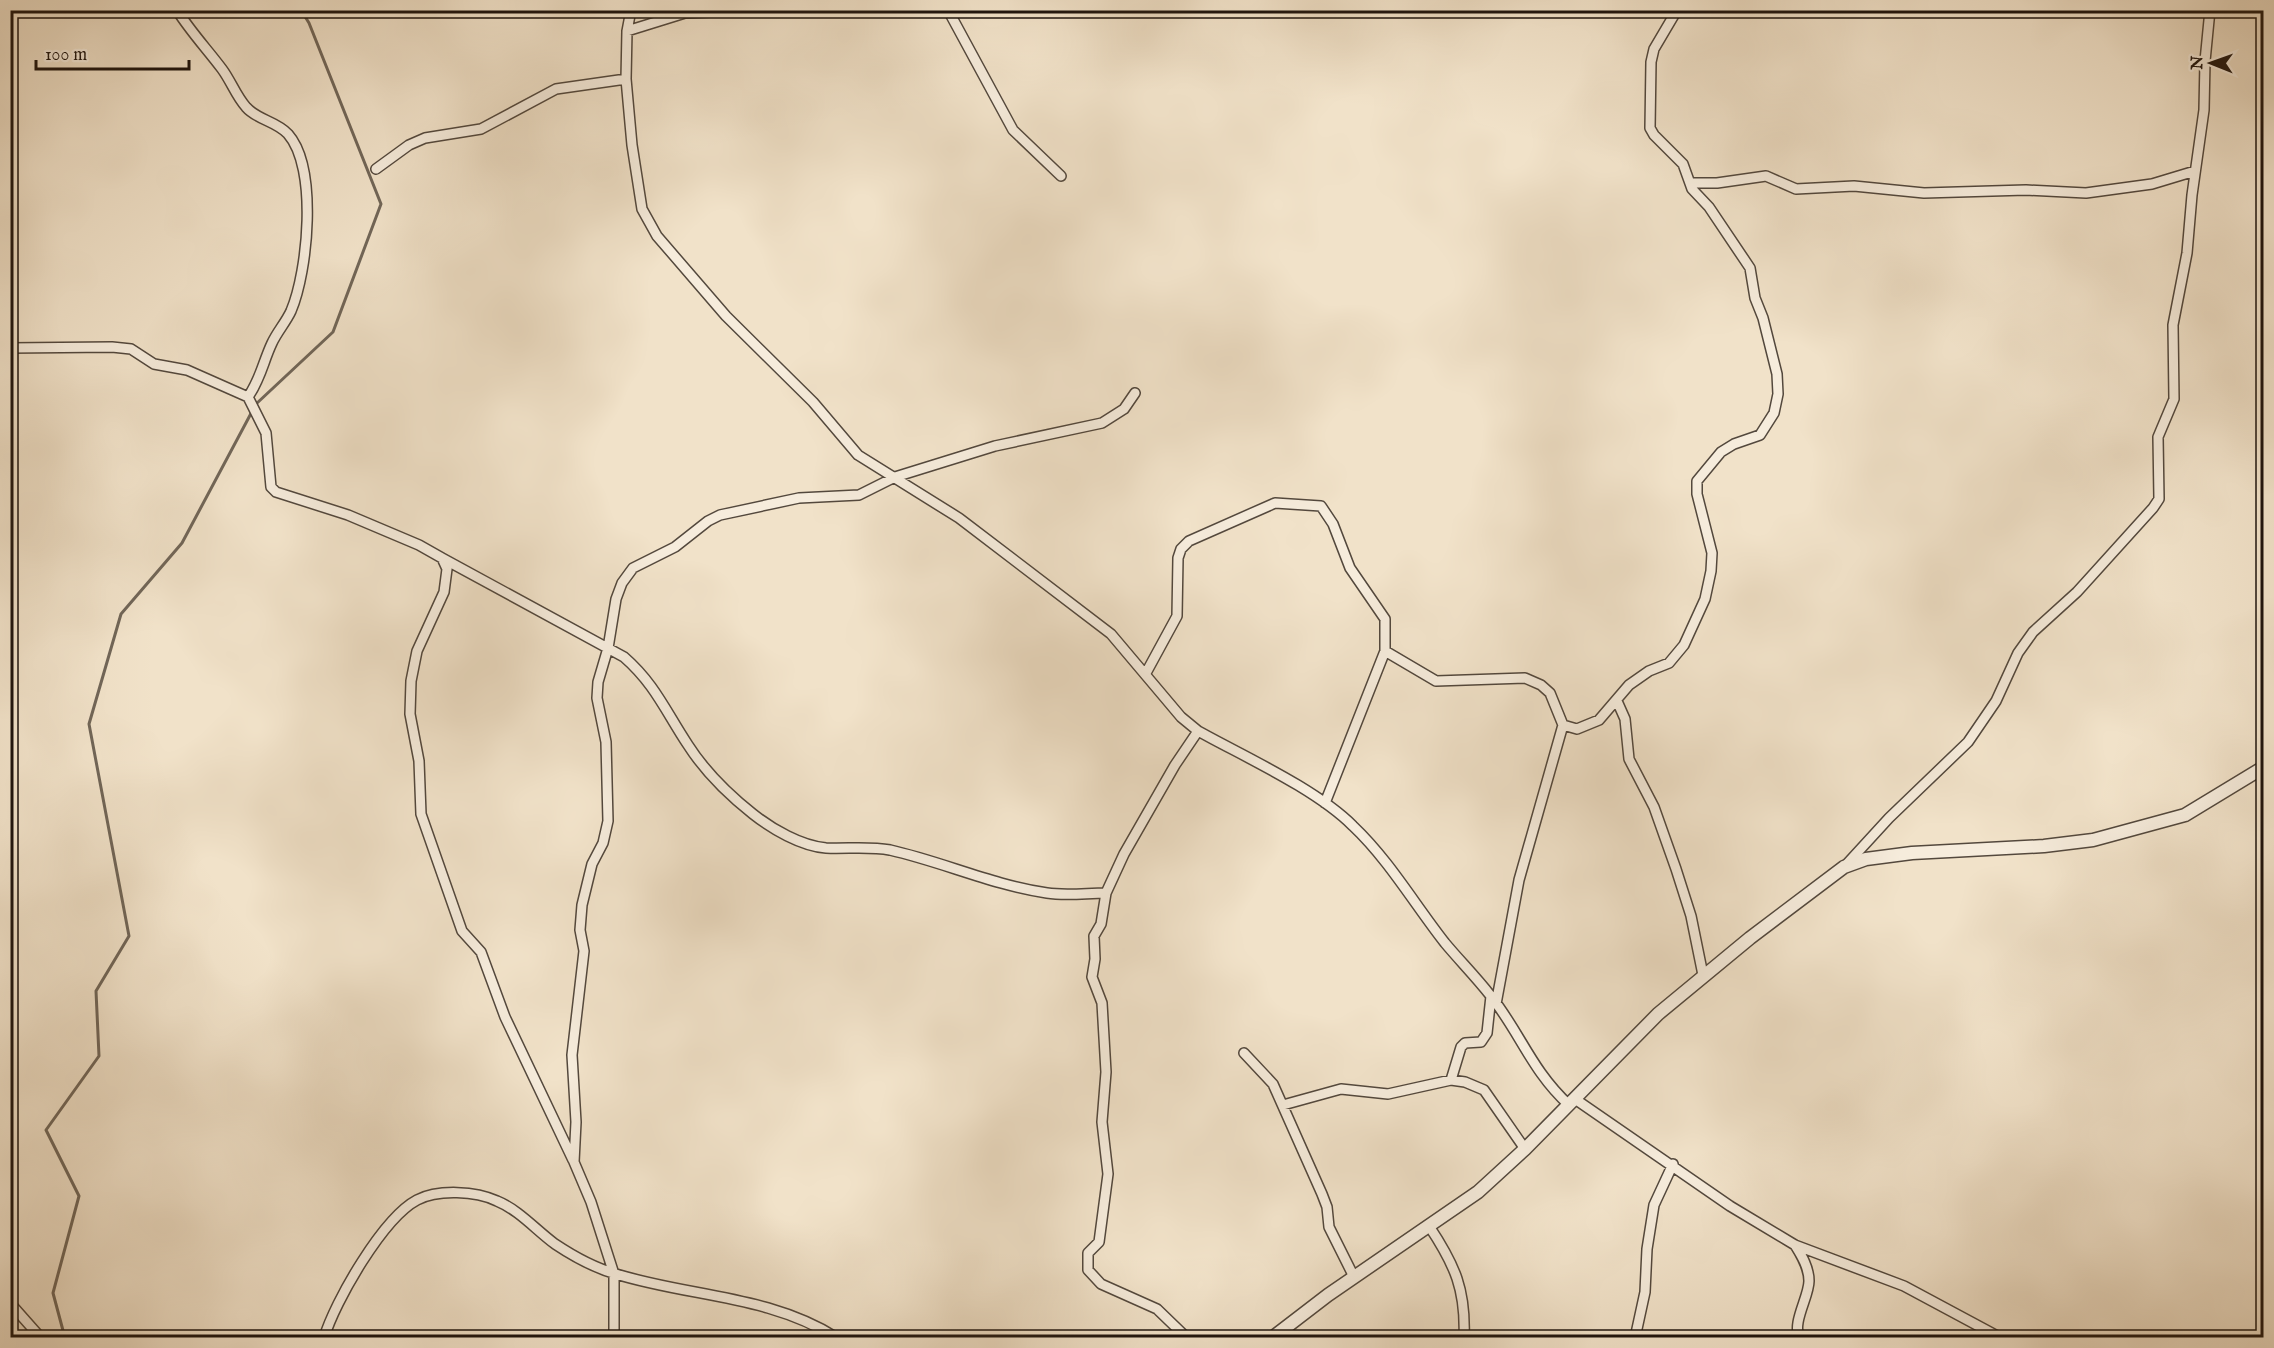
<svg xmlns="http://www.w3.org/2000/svg" width="2274" height="1348" font-family="'IM FELL English',serif">
	<style>
		.lines { fill: none; stroke-linecap: round; stroke-linejoin: round }
		.stream { stroke: #716658; stroke-width: 3 }
		.minor-casing { stroke: #53483d; stroke-width: 12 }
		.tertiary-casing { stroke: #53483d; stroke-width: 15 }
		.minor { stroke: #f6ecdc; stroke-width: 9 }
		.tertiary { stroke: #f6ecdc; stroke-width: 12 }
	</style>
	<rect width="100%" height="100%" fill="#f1e2c9"/>
	<filter id="stains"><feTurbulence type="fractalNoise" baseFrequency=".00333" numOctaves="4"/><feColorMatrix values="0 0 0 0 .2 0 0 0 0 .09 0 0 0 0 .02 0 0 0 .5 -.17"/></filter>
	<radialGradient id="worn" r=".72"><stop offset=".6" stop-color="#630" stop-opacity="0"/><stop offset="1" stop-color="#630" stop-opacity=".3"/></radialGradient>
	<g class="lines">
		<!-- stream -->
		<path class="stream" d="M65,1338L53,1293L79,1196L46,1130L99,1056L96,991L129,936L89,724L121,614L182,543L256,404L333,332L381,204L309,23L301,10"/>
		<defs>
			<path id="minor" d="M177,10C190,31 207,49 222,69C231,81 236,96 246,107C257,120 276,121 288,134C318,168 308,271 291,311C286,322 277,332 272,343C263,362 261,378 248,397
				M631,10L627,31L626,79L632,145L642,209L657,236L726,316L813,402L858,455L959,518L1111,634L1181,717L1198,731C1245,757 1316,789 1353,826C1389,860 1415,905 1445,943C1460,961 1476,977 1490,995C1520,1032 1531,1070 1569,1105
				M948,10L1013,130L1061,176
				M627,31L685,13L761,10
				M376,169L409,145L425,138L481,129L556,89L626,79
				M1690,183H1717L1766,176L1796,189L1854,186L1924,193L2026,190L2086,193L2152,184L2195,171
				M10,348L112,347L131,349L154,364L187,370L248,397L266,433L271,487L276,492L348,515L419,545L442,558L447,569L444,592L417,651L411,681L410,714L419,761L421,814L462,931L481,952L505,1017L573,1160
				M442,558L624,657C655,684 666,712 688,745C704,770 729,795 753,814C772,829 801,846 826,848C847,849 869,846 890,850C943,862 993,885 1047,893C1066,896 1087,893 1106,893
				M1385,651L1436,681L1525,678L1541,685L1550,693L1563,725L1577,729L1599,720L1629,685L1649,671L1669,663L1684,645L1705,599L1711,571L1712,553L1697,494V481L1721,452L1734,444L1760,435L1774,413L1778,394L1777,374L1763,318L1755,298L1750,268L1709,207L1692,189L1683,164L1654,135L1650,128L1651,62L1654,49L1677,10
				M1146,673L1177,616L1178,558L1181,549L1189,541L1275,503L1321,506L1333,524L1350,568L1385,619V651L1325,803
				M1617,701L1625,719L1629,759L1654,807L1676,869L1691,916L1703,975
				M1845,866L1889,818L1968,742L1996,701L2018,653L2033,632L2077,592L2153,508L2159,499L2158,437L2174,399L2173,325L2187,253L2192,195L2204,110L2205,61L2210,10
				M1496,1004L1519,880L1563,725
				M1244,1053L1273,1084L1322,1194L1327,1207L1329,1227L1354,1277
				M1451,1080L1461,1047L1465,1043L1481,1042L1487,1033L1491,996
				M1575,1099L1730,1206L1795,1245L1904,1286L2001,1338
				M1283,1105L1341,1089L1388,1094L1451,1080L1465,1082L1484,1090L1525,1149
				M1429,1226C1455,1265 1466,1290 1464,1338
				M1795,1245C1802,1256 1809,1268 1809,1281C1809,1297 1791,1324 1800,1338
				M10,1303L41,1338
				M324,1338C335,1301 383,1218 417,1200C438,1189 476,1191 497,1201C519,1210 536,1230 555,1244C573,1256 595,1268 616,1274C690,1297 769,1295 837,1338
				M614,1338V1274L591,1202L574,1162L576,1122L572,1055L584,951L580,930L582,905L592,864L603,843L608,821L606,742L597,698L598,682L608,648L616,599L622,583L633,568L675,547L708,521L720,515L799,498L859,495L895,477L995,446L1102,423L1124,409L1135,393
				M1187,1338L1157,1309L1101,1284L1088,1270V1253L1099,1242L1108,1174L1102,1122L1106,1072L1102,1003L1092,977L1095,959L1094,936L1101,924L1106,893L1124,854L1175,765L1198,731
				M1635,1338L1645,1292L1647,1249L1654,1205L1673,1164"/>
			<path id="tertiary" d="M1272,1338L1328,1295L1478,1192L1525,1149L1658,1014L1750,938L1844,867L1866,859L1912,853L2044,846L2093,840L2185,815L2264,767"/>
		</defs>
		<!-- minor casing -->
		<use href="#minor" class="minor-casing"/>
		<!-- tertiary casing -->
		<use href="#tertiary" class="tertiary-casing"/>
		<!-- minor -->
		<use href="#minor" class="minor"/>
		<!-- tertiary -->
		<use href="#tertiary" class="tertiary"/>
	</g>
	<!-- margin -->
	<rect width="2274" height="1348" fill="none" stroke="#f1e2c9" stroke-width="36"/>
	<rect x="12" y="12" width="2250" height="1324" fill="none" stroke="#1e140e" stroke-width="3"/>
	<rect x="18" y="18" width="2238" height="1312" fill="none" stroke="#1e140e" stroke-width="1.5"/>
	<!-- north arrow -->
	<g transform="translate(2211 63) rotate(271)" stroke="#f6ecdc" stroke-width="4.5" paint-order="stroke">
	<path d="M0-4.5L10 22L0 15L-10 22Z" fill="#1e140e"/>
	<text y="-9" font-size="16" font-weight="bold" text-anchor="middle" fill="#1e140e">N</text>
	</g>
	<!-- scale -->
	<path d="M36 60v9h153v-9" fill="none" stroke="#1e140e" stroke-width="3"/>
	<text x="45" y="60" font-size="18" fill="#1e140e" stroke="#f6ecdc" stroke-width="4.5" paint-order="stroke">100 m</text>
	<rect width="100%" height="100%" filter="url(#stains)"/>
	<rect width="100%" height="100%" fill="url(#worn)"/>
</svg>
